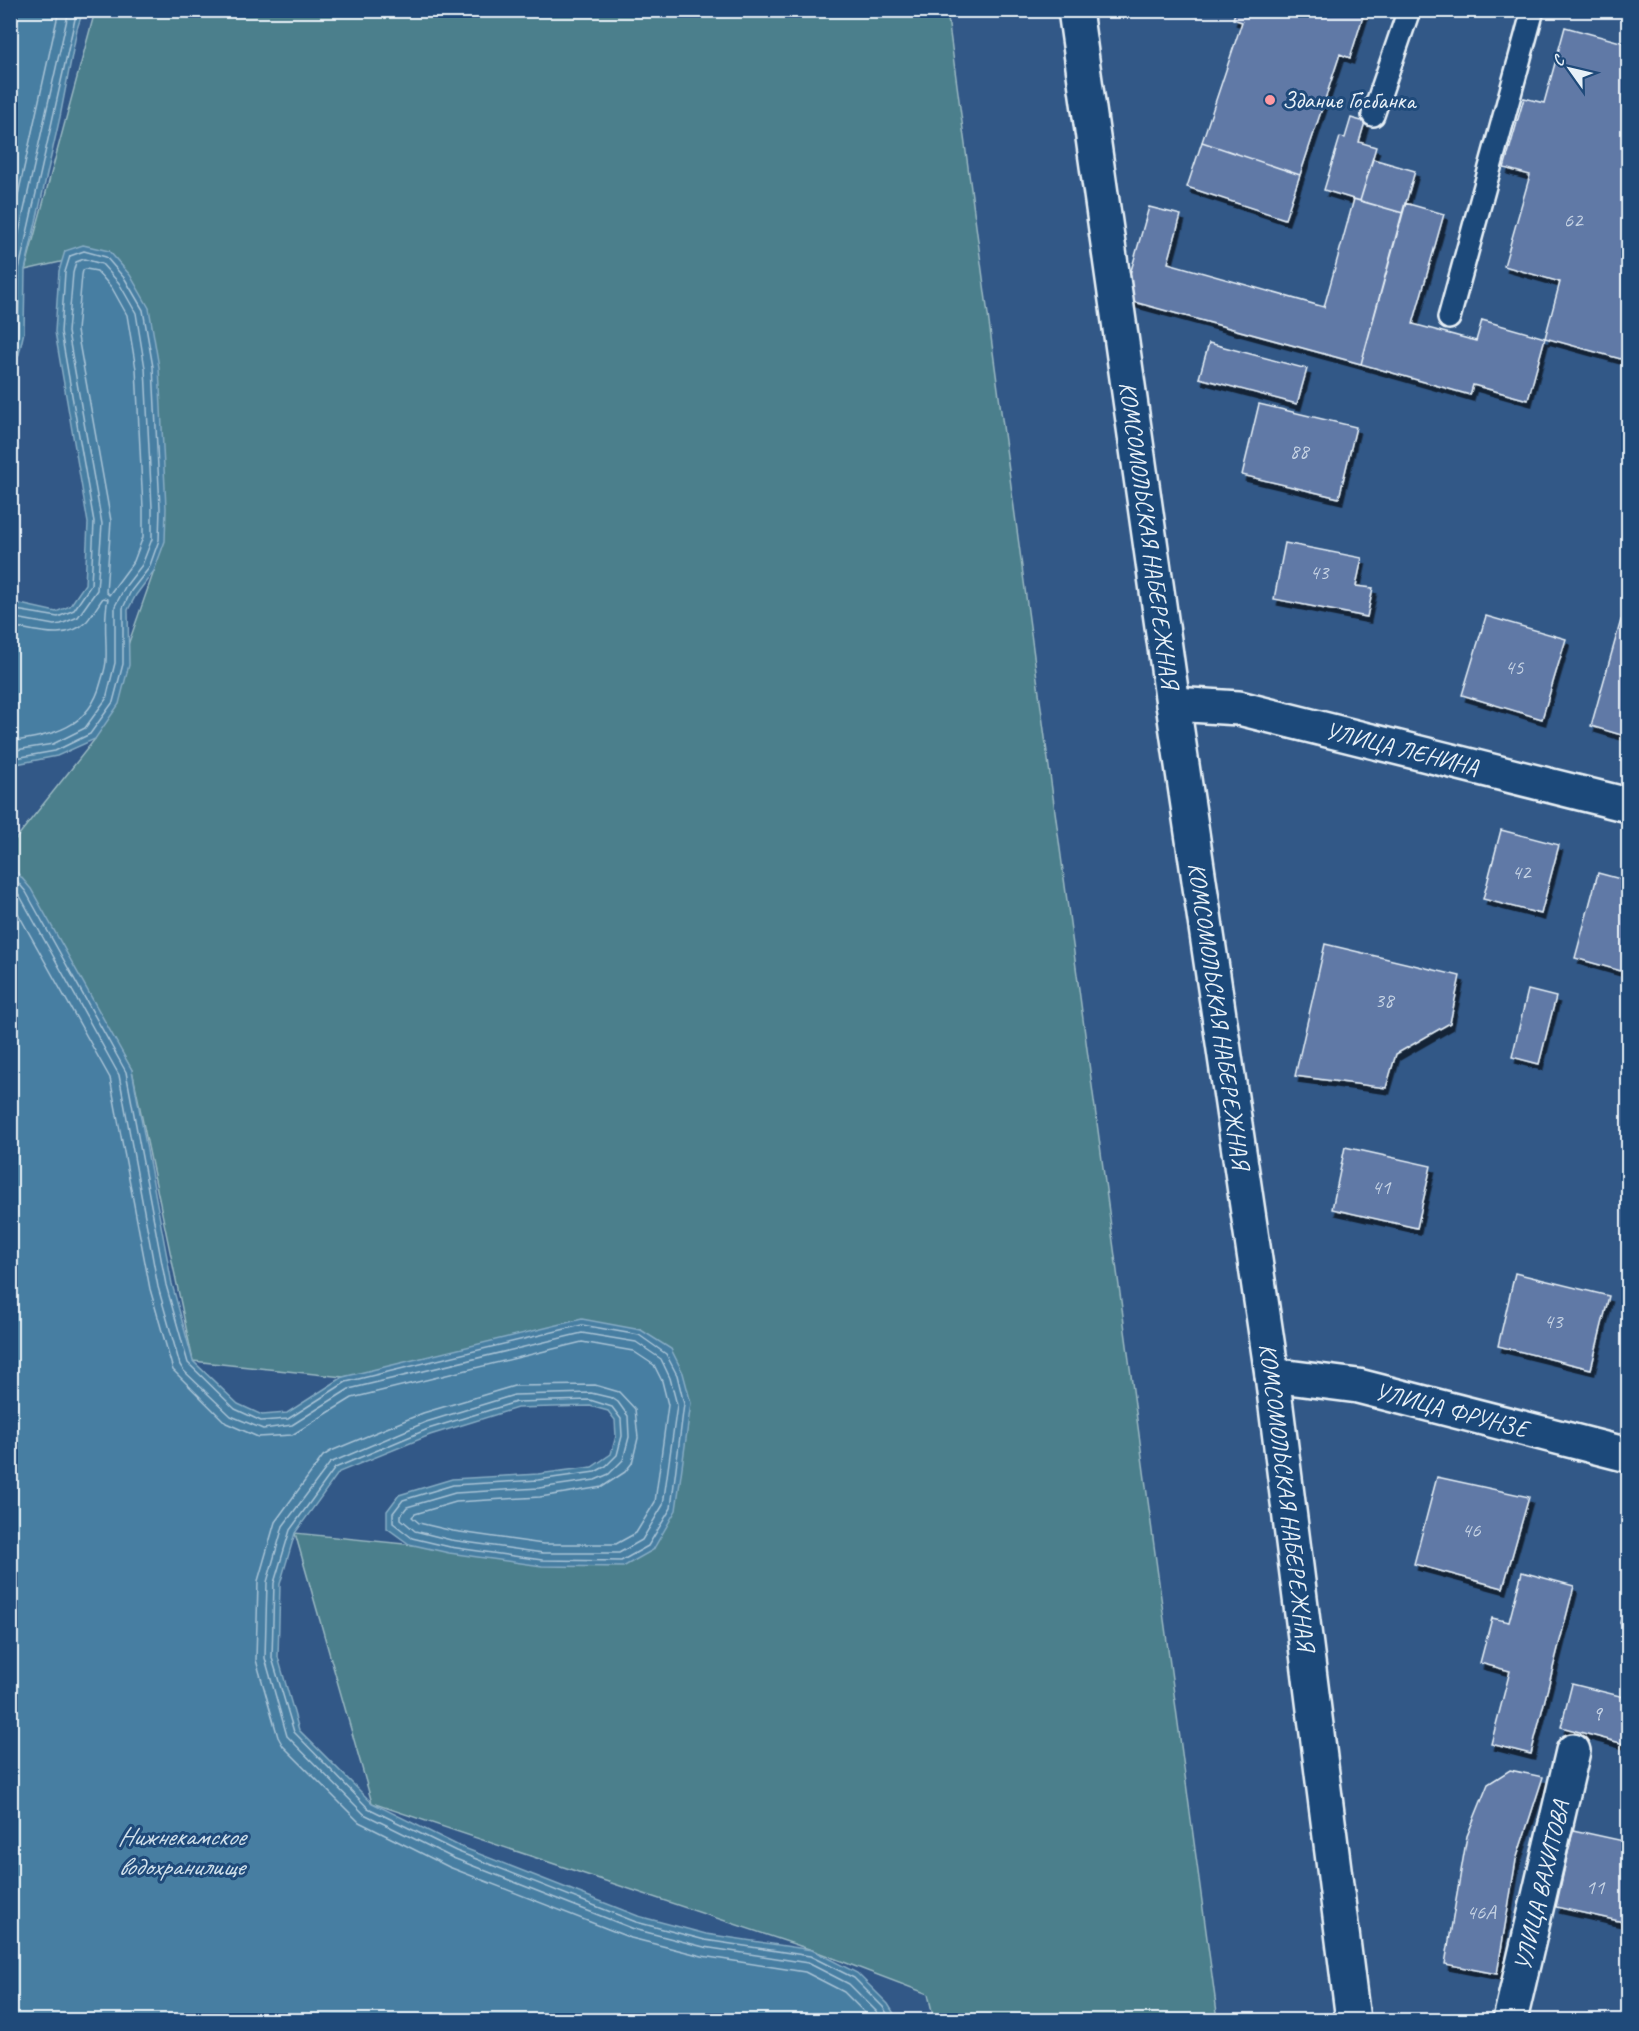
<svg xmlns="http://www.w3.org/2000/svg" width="1639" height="2031" font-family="Caveat,sans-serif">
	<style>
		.green { fill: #4b7f8c; stroke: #9ab8c2; stroke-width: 1.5 }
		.water { fill: #477ea2; stroke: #87acc4; stroke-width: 1.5 }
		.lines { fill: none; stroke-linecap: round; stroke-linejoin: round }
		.shore { stroke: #a8c3d6; stroke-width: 1.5 }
		.building { fill: #6079a6; stroke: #e8f1f8; stroke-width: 1.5; filter: url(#shadow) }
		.service-casing { stroke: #e8f1f8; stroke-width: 26 }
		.minor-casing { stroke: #e8f1f8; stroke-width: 38 }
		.tertiary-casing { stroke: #e8f1f8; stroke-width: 38 }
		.service { stroke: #1f4a7a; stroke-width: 21 }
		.minor { stroke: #1f4a7a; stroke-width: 33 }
		.tertiary { stroke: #1f4a7a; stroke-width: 33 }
		.poi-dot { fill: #ff9aa2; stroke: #1f4a7a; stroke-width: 2 }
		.labels { text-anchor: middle; stroke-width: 6; stroke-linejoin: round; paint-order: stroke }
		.number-label { font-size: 21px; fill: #c6d3e4 }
		.poi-label { font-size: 24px; fill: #e8f1f8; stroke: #1f4a7a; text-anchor: start }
		.street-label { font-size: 24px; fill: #e8f1f8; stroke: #1f4a7a }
		.water-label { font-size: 26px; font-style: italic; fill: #d0e0eb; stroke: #1f4a7a }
	</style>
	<defs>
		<filter id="shadow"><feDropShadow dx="3.5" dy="6" stdDeviation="0" flood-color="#0009"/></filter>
	</defs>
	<rect width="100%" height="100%" fill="#325887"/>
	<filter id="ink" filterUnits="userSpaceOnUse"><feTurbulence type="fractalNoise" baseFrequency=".0167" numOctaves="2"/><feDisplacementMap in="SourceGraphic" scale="12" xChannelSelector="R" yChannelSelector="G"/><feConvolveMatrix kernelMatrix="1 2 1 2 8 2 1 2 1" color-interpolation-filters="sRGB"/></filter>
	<g filter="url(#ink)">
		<!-- green -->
		<path class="green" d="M95,11H947L1218,2020H934L928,1994L812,1950L372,1803L295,1533L623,1566L641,1330L343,1377L193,1361L132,1070L11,867L10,846L95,739L154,571L109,251L25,270Z"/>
		<!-- water -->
		<path class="water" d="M11,10L83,11L77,29L60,117L25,270L24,332L19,354L11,370Z
			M83,245L109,251L130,275L149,308L159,367L166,508L165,541L154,571L136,595L128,610L129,665L119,704L95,739L57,756L11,765V602L56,612L70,606L85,584L88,523L55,332L59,271L65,251Z
			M10,864L31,889L132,1070L172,1284L193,1361L238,1404L262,1415L287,1413L343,1377L582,1319L641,1330L671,1349L683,1373L691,1403L676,1510L653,1550L623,1567L542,1566L449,1553L409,1544L387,1528V1511L399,1495L452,1479L538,1474L592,1467L611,1454L616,1436L615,1420L608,1411L590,1406L517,1408L430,1435L339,1472L295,1533L280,1584L278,1657L299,1730L372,1803L459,1846L638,1916L706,1934L812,1950L857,1973L888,2004L898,2020H11Z"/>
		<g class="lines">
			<!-- shore -->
			<path class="shore" d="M10,231L59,10
				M86,269L97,271L112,288L127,315L136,369L143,508V537L134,561L109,595L106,592L111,521L77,331L82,275L83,270Z
				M10,331L11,268L69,10
				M10,358L14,352L18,332L19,269L77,10
				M10,609L58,617L74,610L91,585L94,522L61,332L65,272L70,256L84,251L106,257L125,279L143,310L153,367L160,508L159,540L149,568L131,591L123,608V664L113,702L90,734L55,751L10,759
				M10,617L54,625L61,624L78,617L97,590L102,524L68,332L73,273L76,262L84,259L102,264L119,283L136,313L145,368L152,508V539L142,565L125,587L115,606V663L106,699L85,728L53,744L10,751
				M10,626C35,630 67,642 87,621C93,614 98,605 103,598L108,599C103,619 107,639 106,660C106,667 103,675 101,682C89,729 52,735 10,742
				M10,873L26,892L126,1072L166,1285L188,1363L235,1409L261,1421L288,1419L346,1382L582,1325L639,1335L666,1354L677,1375L684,1404L671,1508L648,1546L621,1561L542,1560L450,1547L412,1538L393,1523V1513L403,1500L453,1485L538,1480L595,1472L606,1466L617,1455L622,1436L621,1419L612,1407L590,1400L516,1402L428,1429L335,1468L290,1530L274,1583L272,1658L294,1732L368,1808L456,1851L636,1922L705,1940L810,1956L854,1978L883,2007L891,2020
				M10,885L20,896L119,1075L158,1287L180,1365L184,1371L231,1416L263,1429L292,1425L349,1389L582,1333L636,1342L661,1359L670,1378L677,1405L663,1505L642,1540L619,1553H543L451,1540L415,1531L401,1519V1515L407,1507L455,1493L539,1488L595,1480L609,1474L623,1460L629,1437L628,1416L618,1402L612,1398L591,1393L514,1395L426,1422L330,1463L283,1526L267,1582L265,1658L287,1736L364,1814L453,1858L634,1929L704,1947L808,1963L849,1984L877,2012L882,2020
				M10,899L110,1078L150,1289L173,1370L226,1423L258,1437L292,1435L352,1398L582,1342L633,1351L654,1365L662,1381L668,1405L655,1502L636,1533L616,1544H543L453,1531L419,1523L412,1517L415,1514L456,1502L540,1497L602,1487L625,1472L632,1463L638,1438L635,1409L619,1392L595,1385L514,1386L423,1413L331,1451L323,1456L275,1522L258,1581L256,1660L278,1737L283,1746L359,1822L449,1867L631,1938L702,1956L805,1972L844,1992L872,2020"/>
		</g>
		<!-- building -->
		<path class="building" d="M1236,10H1365L1350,58L1340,54L1300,175L1202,142L1242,22L1233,19Z
			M1565,27L1628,44V361L1545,338L1560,282L1504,266L1530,175L1504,168L1524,98L1544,103Z
			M1351,118L1365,122L1359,142L1376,147L1360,201L1324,190L1340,137L1345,138Z
			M1202,142L1300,175L1285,219L1187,187Z
			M1373,159L1415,171L1403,213L1360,201Z
			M1354,199L1403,213L1361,364L1123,299L1149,207L1181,215L1168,263L1324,307Z
			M1405,203L1444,214L1413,324L1476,341L1482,320L1545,338L1528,400L1473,385L1470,395L1361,364Z
			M1209,343L1307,369L1297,404L1199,378Z
			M1259,404L1356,427L1339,498L1242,475Z
			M1285,543L1362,558L1356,586L1373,588L1367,617L1274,599Z
			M1486,616L1566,639L1542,719L1462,695Z
			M1621,620L1628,622V737L1591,726Z
			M1501,830L1559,845L1541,914L1483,899Z
			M1598,873L1628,881V973L1575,958Z
			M1325,944L1460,976L1450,1023L1396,1054L1386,1088L1295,1076Z
			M1528,990L1556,997L1539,1064L1512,1057Z
			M1345,1147L1431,1166L1417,1228L1332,1209Z
			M1515,1273L1609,1296L1591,1369L1498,1346Z
			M1437,1477L1529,1497L1503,1588L1414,1564Z
			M1522,1572L1574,1586L1531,1754L1491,1744L1510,1671L1480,1663L1492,1618L1509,1622Z
			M1628,1591V1625L1620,1623Z
			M1572,1684L1628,1698V1745L1561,1727Z
			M1510,1770L1543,1777L1516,1860L1497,1974L1445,1964L1467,1836L1488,1784Z
			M1573,1830L1628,1842L1626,1867H1628V1923L1556,1907Z"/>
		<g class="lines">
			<defs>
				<path id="service" d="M1373,115L1409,10
					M1449,318L1533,10"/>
				<g id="minor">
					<path id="s1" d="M1173,704L1239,708L1628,805"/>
					<path id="s2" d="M1272,1375L1358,1386L1628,1455"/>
					<path id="s3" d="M1510,2020L1573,1751"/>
				</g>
				<g id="tertiary">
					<path id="s4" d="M1075,10L1173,704L1272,1375L1353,2020"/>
				</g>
			</defs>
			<!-- service casing -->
			<use href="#service" class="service-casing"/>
			<!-- minor casing -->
			<use href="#minor" class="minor-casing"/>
			<!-- tertiary casing -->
			<use href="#tertiary" class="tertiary-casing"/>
			<!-- service -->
			<use href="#service" class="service"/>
			<!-- minor -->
			<use href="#minor" class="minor"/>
			<!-- tertiary -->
			<use href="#tertiary" class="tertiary"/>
		</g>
	</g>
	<!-- markers -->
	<circle class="poi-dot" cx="1270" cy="100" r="6"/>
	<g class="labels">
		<!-- number labels -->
		<g class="number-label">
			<text x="1573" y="227">62</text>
			<text x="1299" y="458">88</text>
			<text x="1319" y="579">43</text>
			<text x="1514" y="674">45</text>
			<text x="1521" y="879">42</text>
			<text x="1384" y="1007">38</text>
			<text x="1381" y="1194">41</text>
			<text x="1553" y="1328">43</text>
			<text x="1471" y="1537">46</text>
			<text x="1597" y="1720">9</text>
			<text x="1595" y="1894">11</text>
			<text x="1481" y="1919">46А</text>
		</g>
		<!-- poi labels -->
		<g class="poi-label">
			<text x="1282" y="108">Здание Госбанка</text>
		</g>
		<!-- street labels -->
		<g class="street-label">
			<text dy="8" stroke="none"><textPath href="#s4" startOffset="530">КОМСОМОЛЬСКАЯ НАБЕРЕЖНАЯ</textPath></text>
			<text dy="8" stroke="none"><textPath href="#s1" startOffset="234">УЛИЦА ЛЕНИНА</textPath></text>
			<text dy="8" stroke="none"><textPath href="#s4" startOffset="1016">КОМСОМОЛЬСКАЯ НАБЕРЕЖНАЯ</textPath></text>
			<text dy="8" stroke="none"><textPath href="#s2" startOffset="183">УЛИЦА ФРУНЗЕ</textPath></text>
			<text dy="8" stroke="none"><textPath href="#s4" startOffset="1502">КОМСОМОЛЬСКАЯ НАБЕРЕЖНАЯ</textPath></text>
			<text dy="8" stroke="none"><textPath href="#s3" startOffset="138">УЛИЦА ВАХИТОВА</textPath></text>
		</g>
		<!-- water labels -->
		<g class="water-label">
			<text x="181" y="1845">Нижнекамское<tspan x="181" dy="30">водохранилище</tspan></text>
		</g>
	</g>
	<!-- margin -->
	<rect width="1639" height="2031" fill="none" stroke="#1f4a7a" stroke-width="36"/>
	<rect x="18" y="18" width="1603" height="1995" fill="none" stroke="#e8f1f8" stroke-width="2" filter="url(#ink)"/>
	<!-- north arrow -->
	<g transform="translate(1570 69) rotate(304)" stroke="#1f4a7a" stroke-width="4.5" paint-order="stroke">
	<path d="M0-4.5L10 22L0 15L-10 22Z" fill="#e8f1f8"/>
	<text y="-9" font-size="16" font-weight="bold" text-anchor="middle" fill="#e8f1f8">С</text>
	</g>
</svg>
